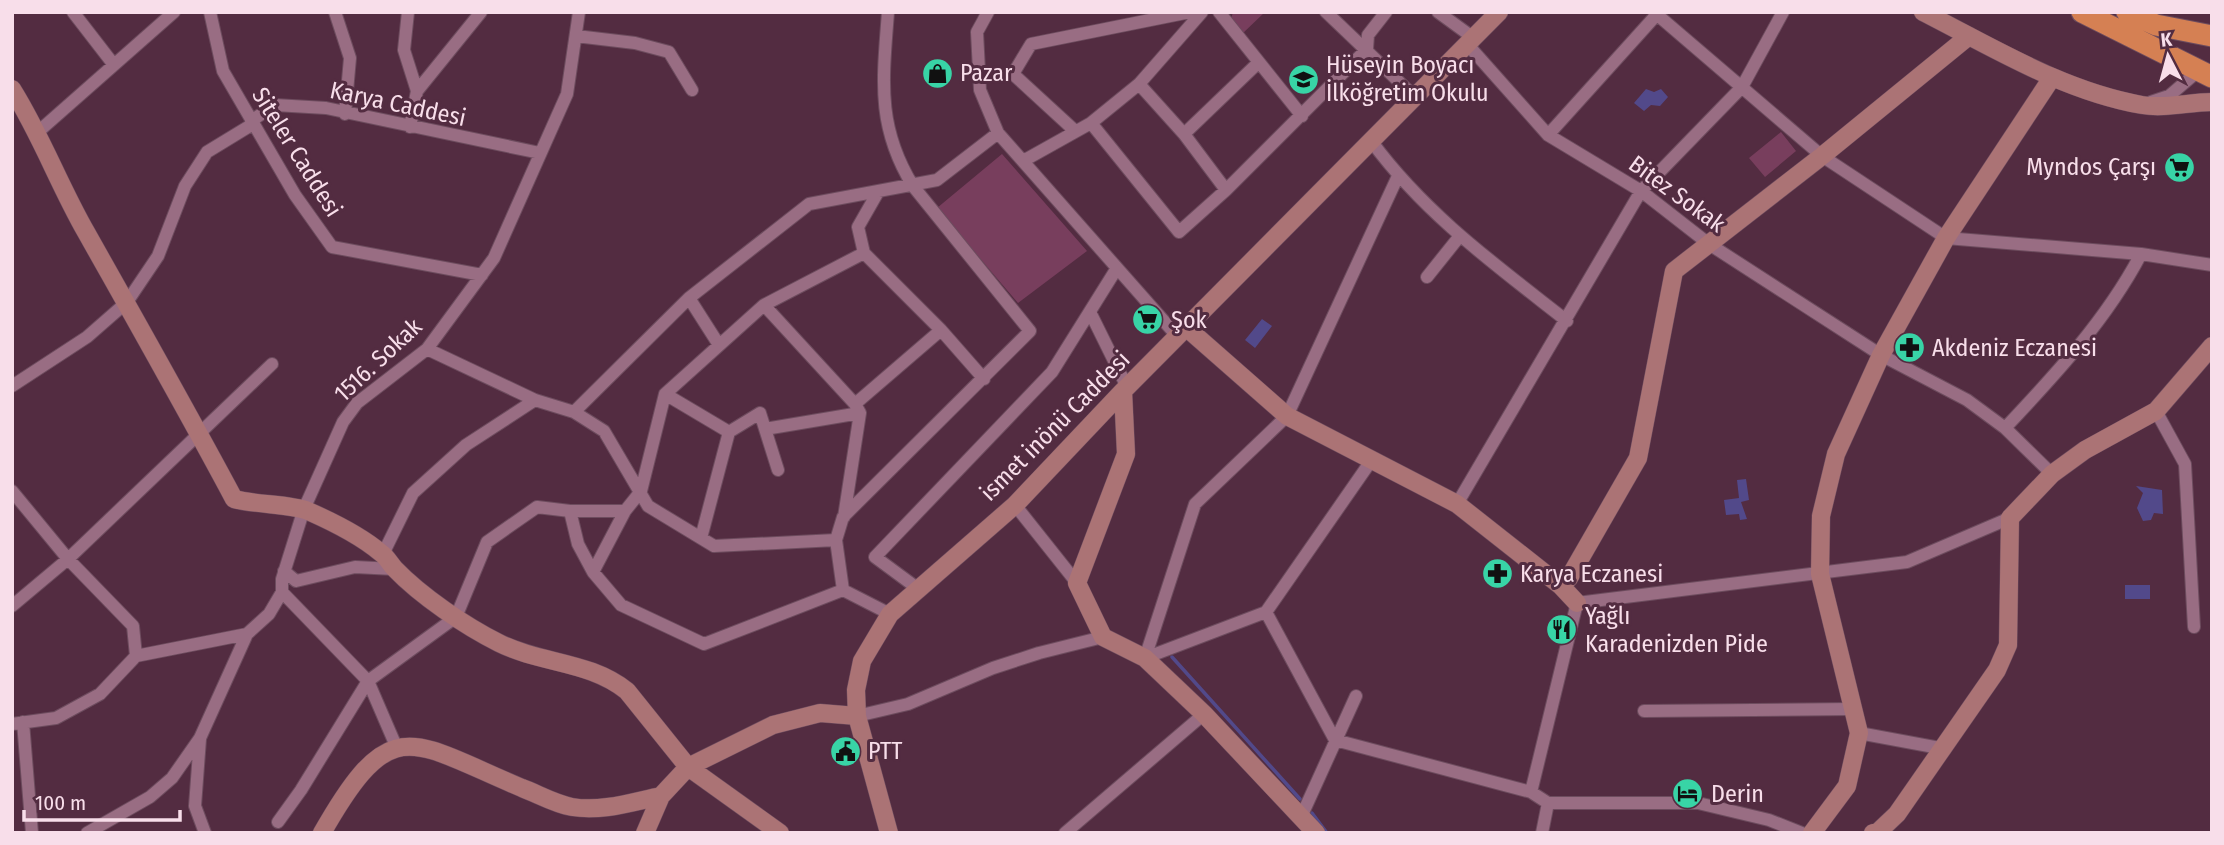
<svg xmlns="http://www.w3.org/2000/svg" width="2224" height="845" font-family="'Fira Sans Condensed',sans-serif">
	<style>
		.green { fill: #783e5d }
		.water { fill: #52498a }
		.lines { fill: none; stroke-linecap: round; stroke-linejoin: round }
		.stream { stroke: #52498a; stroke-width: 3.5 }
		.street-casing { stroke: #6d4c5e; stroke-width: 14 }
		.secondary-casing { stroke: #6d4c5e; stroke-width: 19 }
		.highway-casing { stroke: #6d4c5e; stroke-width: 23 }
		.street { stroke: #996d83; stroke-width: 12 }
		.secondary { stroke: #ab7375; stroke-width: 18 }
		.highway { stroke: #d58053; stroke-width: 21 }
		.labels { text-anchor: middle; stroke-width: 6; stroke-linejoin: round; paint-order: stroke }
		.poi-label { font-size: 24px; fill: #f8deea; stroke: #532c41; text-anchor: start }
		.street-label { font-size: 24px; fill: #f8deea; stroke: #532c41 }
	</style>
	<rect width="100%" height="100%" fill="#532c41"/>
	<!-- green -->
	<path class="green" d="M1233,12H1265L1241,35L1230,23Z
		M1781,132L1796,151L1765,177L1749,158Z
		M1002,154L1087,251L1018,303L937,208Z"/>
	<!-- water -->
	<path class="water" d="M1646,89L1654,92L1661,89L1668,97L1660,106L1651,105L1644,111L1634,103Z
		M1262,319L1272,326L1255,348L1245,340Z
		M1746,479L1749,500L1741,502L1747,519L1740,520L1739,514L1726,515L1724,500L1739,498L1737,480Z
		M2136,486L2162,490L2163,514L2154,513L2151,520L2143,521L2137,508L2143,493Z
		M2125,585H2150V599H2125Z"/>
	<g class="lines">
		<!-- stream -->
		<path class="stream" d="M1172,657L1300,799
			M1312,813L1327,833"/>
		<defs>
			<path id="street" d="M73,12L114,65
				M210,12L223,71L295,195L332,247L482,275
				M335,12L350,58L345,114
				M408,12L404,50L417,91L410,127
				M988,12L977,32L980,90L998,133L1178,337
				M1219,12L1302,116
				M1326,12L1415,97
				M1438,12L1475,39
				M1654,12L1822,156L1946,238L2141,254L2212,265
				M576,36L635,43L669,52L692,90
				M1468,45L1548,135L1641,191L1709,244L1881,355L1967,400L2005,428L2052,474
				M1139,84L1184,134L1226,190
				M417,91L481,12
				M2151,102L2169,96L2197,72
				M251,121L275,105L326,108L540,153
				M1091,123L1179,232L1226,190L1367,49L1368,35L1386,12
				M1074,130L1013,74L1031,44L1190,12
				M39,131L174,12
				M1184,134L1258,63
				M1548,135L1659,12
				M1372,142C1426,215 1497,266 1567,321
				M1023,161L1091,123L1139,84L1202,12
				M864,253L941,330L984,379
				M1427,277L1459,237
				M689,298L719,345
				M764,305L855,404
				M1090,312L1127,387
				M427,349L535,400L574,412L604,431L648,506L714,546L836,540L843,590L890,614
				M12,386L87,337L127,302L158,256L185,186L207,152L253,124
				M665,394L729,432
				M2156,411L2185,464L2194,627
				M574,412L689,298L809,204L937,180L998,133
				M2005,428C2055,375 2107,319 2141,254
				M765,429L860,413
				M1371,461L1266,612L1145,658L1195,504L1287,416L1398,176
				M12,491L68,559L133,626L136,656L100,694L56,718L12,724
				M1457,504L1641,191L1742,87L1783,12
				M1015,505L1077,583
				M570,511L578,544L593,572
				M844,517L860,413L855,404L941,330
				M701,538L729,432L760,413L778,470
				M836,540L843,517L1030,331L913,186C876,126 883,79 888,12
				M383,554L413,493L466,445L535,400
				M284,571L296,581L355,567L394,569
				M917,588L875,557L1052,372L1117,268
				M843,590L704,644L621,605L593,572L625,511L641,491L665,394L764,305L864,253L858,227L878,192
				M282,592L368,681L396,746
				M12,606L68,559L272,364
				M1266,612L1335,740L1531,792
				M136,656L247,634
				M1644,711L1853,709
				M857,716L908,704L993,668L1039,653L1103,637
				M23,722L32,833
				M1859,733L1945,749
				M200,739L195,806L205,833
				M1548,803H1698L1769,820L1802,833
				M1302,815L1356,696
				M278,822L301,790L368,681L456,617L487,542L537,507L570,511H625
				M87,833L150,797L172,778L200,738L247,634L269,614L282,592V579L304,509L343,422L357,403L427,349L494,258L567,94L579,12
				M1065,833L1204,714
				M1542,833L1548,803L1531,792L1577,603L1907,562L2010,518"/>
			<path id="secondary" d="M1923,12C1994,48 2063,91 2142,105C2165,109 2189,102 2212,102
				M12,89C41,135 59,185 86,232C136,321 186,409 234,499C256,505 292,504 308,511C333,522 360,535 381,553C387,557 390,564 395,569C421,596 465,626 499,643C541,664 590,661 627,691L688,767L780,833
				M1188,329L1287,416L1457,504L1561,586L1577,603
				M1123,391L1126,454L1077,583L1103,637L1145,658L1204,714L1316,833
				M1561,586L1569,578L1638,458L1674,271L1822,156L1969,36
				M322,833C392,710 410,741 522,788C538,794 555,804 572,807C602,812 632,802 661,796
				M645,833L661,796L688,767L773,725L820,713L857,716
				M889,833L857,716L856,690L862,661L890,614L1015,505L1123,391L1499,12
				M1812,833L1847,786L1859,733L1820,574L1821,516L1836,454L1881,355L1946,238L2051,79
				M1873,833L1878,832L1897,814L1997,670L2008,645L2010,518L2052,474L2085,450L2156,411L2212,346"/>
			<path id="highway" d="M2082,12L2212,77
				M2127,12L2156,25L2212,36"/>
		</defs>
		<!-- street casing -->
		<use href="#street" class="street-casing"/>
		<!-- secondary casing -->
		<use href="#secondary" class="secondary-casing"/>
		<!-- highway casing -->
		<use href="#highway" class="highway-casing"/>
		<!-- street -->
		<use href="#street" class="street"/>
		<!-- secondary -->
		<use href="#secondary" class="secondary"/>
		<!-- highway -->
		<use href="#highway" class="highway"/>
	</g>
	<!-- icons -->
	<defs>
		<symbol id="shop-disc" viewBox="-11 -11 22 22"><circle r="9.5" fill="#38d4a6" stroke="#532c41"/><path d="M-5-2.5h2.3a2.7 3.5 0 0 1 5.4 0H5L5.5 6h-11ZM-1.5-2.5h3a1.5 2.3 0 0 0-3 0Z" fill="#111"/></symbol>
		<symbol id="school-disc" viewBox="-11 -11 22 22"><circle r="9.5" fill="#38d4a6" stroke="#532c41"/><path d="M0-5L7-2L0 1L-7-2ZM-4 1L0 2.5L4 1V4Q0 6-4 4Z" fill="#111"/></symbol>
		<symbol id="supermarket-disc" viewBox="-11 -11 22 22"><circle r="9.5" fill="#38d4a6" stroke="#532c41"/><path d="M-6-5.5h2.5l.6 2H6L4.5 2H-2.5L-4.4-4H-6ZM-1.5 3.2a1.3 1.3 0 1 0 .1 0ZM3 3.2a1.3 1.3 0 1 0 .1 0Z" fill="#111"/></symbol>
		<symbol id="pharmacy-disc" viewBox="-11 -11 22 22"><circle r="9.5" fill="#38d4a6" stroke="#532c41"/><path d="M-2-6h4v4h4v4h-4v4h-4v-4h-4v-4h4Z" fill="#111"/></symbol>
		<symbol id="restaurant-disc" viewBox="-11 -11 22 22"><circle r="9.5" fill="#38d4a6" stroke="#532c41"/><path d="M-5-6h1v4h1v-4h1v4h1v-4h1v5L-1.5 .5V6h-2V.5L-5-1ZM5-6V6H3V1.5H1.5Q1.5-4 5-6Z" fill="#111"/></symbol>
		<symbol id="civic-disc" viewBox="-11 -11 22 22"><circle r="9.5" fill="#38d4a6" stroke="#532c41"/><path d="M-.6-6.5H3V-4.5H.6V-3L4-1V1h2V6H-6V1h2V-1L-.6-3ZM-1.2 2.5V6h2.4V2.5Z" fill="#111"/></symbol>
		<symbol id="hotel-disc" viewBox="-11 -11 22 22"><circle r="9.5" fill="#38d4a6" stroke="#532c41"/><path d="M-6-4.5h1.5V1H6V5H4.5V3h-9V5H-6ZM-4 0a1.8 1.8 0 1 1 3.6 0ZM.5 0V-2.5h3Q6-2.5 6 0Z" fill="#111"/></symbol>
	</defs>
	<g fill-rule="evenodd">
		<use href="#shop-disc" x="920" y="56" width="35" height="35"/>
		<use href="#school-disc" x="1286" y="62" width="35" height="35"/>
		<use href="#supermarket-disc" x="2162" y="150" width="35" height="35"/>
		<use href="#supermarket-disc" x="1130" y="302" width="35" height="35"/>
		<use href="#pharmacy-disc" x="1892" y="330" width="35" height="35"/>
		<use href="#pharmacy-disc" x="1480" y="556" width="35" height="35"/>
		<use href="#restaurant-disc" x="1544" y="612" width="35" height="35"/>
		<use href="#civic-disc" x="828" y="734" width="35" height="35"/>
		<use href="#hotel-disc" x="1670" y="776" width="35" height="35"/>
	</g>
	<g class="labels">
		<!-- poi labels -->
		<g class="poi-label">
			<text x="1326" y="73">Hüseyin Boyacı<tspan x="1326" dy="28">İlköğretim Okulu</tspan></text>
			<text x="960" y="81">Pazar</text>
			<text x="2156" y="175" text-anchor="end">Myndos Çarşı</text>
			<text x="1171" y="328">Şok</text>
			<text x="1932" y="356">Akdeniz Eczanesi</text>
			<text x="1520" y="582">Karya Eczanesi</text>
			<text x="1585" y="624">Yağlı<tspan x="1585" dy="28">Karadenizden Pide</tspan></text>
			<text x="868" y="759">PTT</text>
			<text x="1711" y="802">Derin</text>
		</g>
		<!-- street labels -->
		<g class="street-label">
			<text transform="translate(398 104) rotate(12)" y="8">Karya Caddesi</text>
			<text transform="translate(297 152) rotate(58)" y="8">Siteler Caddesi</text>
			<text transform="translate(1677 194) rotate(36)" y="8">Bitez Sokak</text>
			<text transform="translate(378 360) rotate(-43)" y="8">1516. Sokak</text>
			<text transform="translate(1055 426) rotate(-45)" y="8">ismet inönü Caddesi</text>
		</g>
	</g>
	<!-- border -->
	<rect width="2224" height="845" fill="none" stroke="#f8deea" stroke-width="28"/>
	<!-- north arrow -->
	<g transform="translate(2168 56) rotate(354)" stroke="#532c41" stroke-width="5" paint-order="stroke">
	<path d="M0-5L12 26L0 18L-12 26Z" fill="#f8deea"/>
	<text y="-10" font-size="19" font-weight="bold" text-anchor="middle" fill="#f8deea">K</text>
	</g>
	<!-- scale -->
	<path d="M24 810v10h156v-10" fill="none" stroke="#f8deea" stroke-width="3.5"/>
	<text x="35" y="810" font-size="21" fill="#f8deea" stroke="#532c41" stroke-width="5" paint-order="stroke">100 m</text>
</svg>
